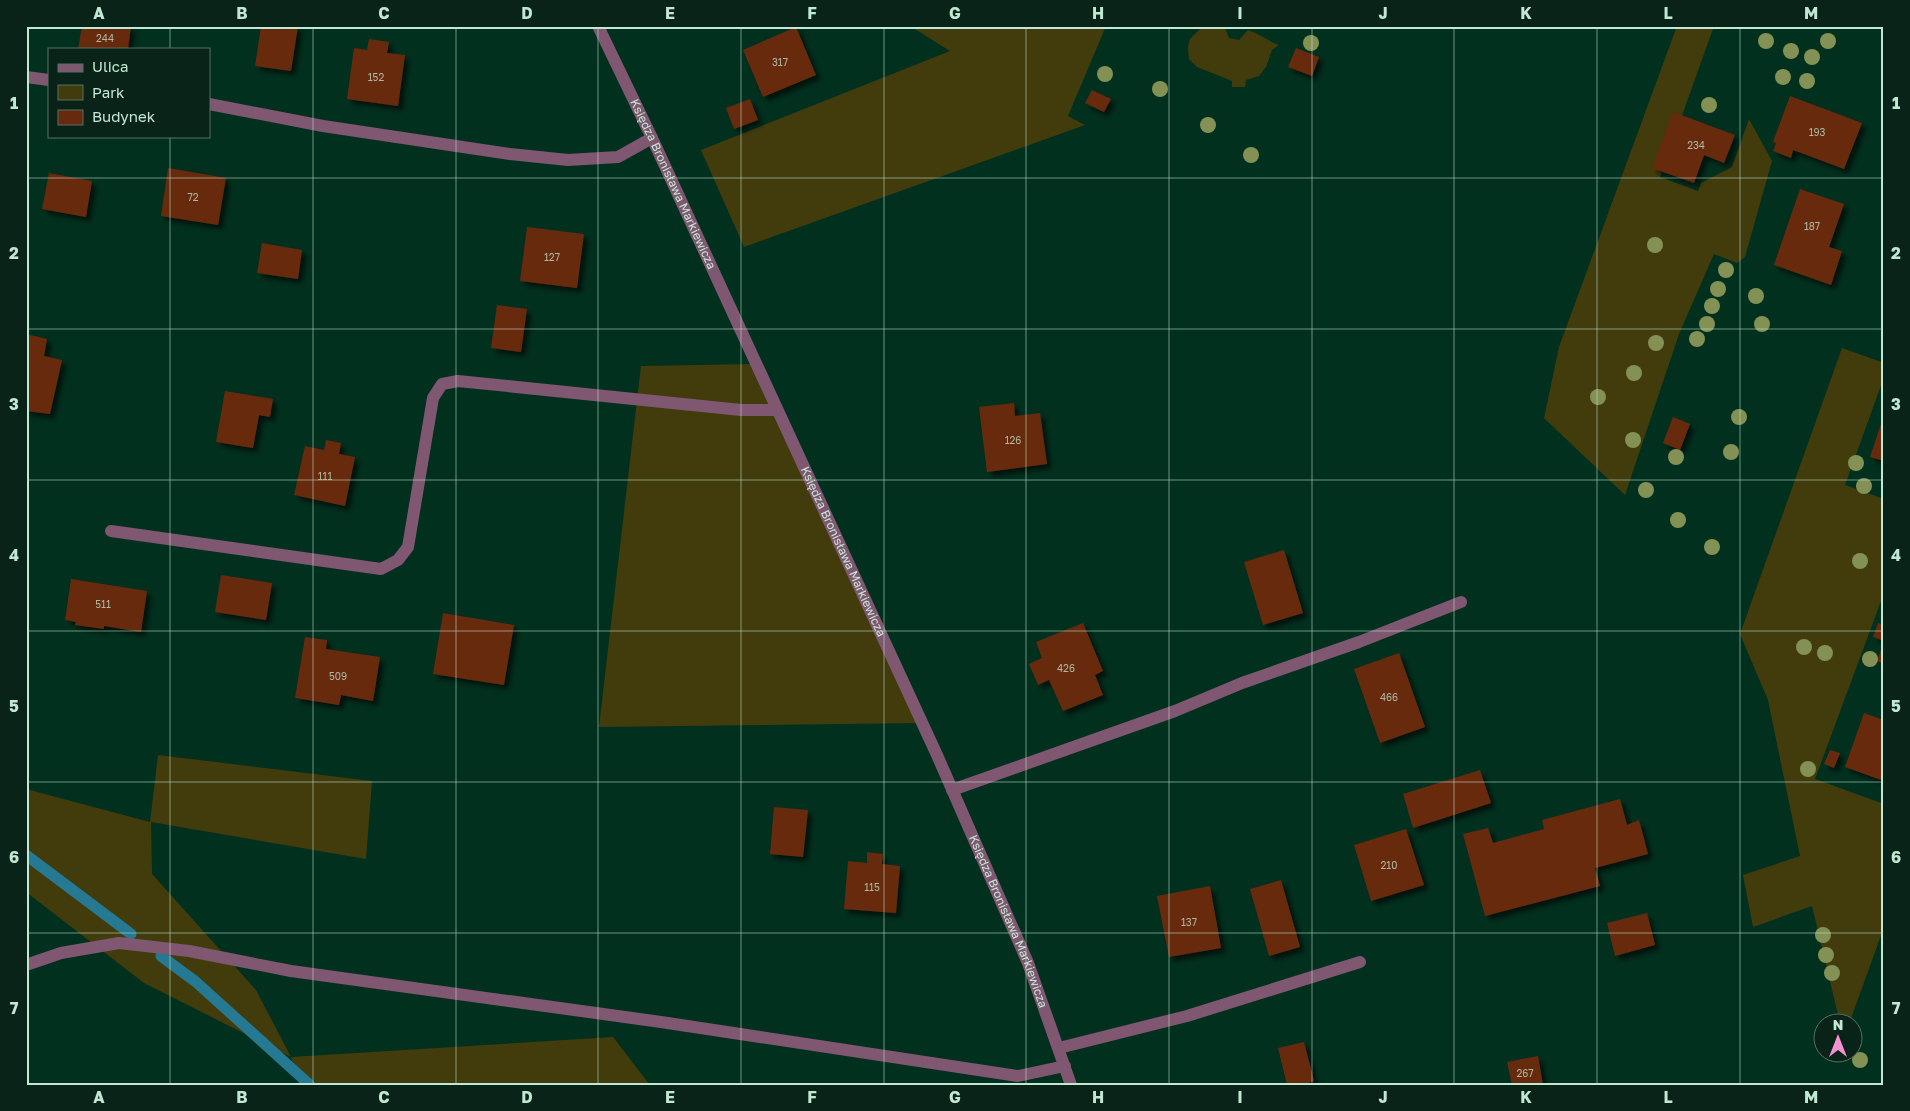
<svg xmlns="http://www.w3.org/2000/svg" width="1910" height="1111" font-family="'Golos Text',sans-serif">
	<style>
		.green { fill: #423c0d }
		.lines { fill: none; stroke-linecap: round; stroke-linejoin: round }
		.stream { stroke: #257992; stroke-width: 11 }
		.building { fill: #682a0f; filter: url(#shadow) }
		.minor { stroke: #805770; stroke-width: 12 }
		.tree { fill: #839155 }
		.grid { fill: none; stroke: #c2e8d4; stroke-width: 1; stroke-opacity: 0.55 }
		.labels { text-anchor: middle; stroke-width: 4; stroke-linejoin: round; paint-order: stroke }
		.number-label { font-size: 10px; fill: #acb8a3 }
		.street-label { font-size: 12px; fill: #c2e8d4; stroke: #0a2318 }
		.neatline { fill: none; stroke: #c2e8d4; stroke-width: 2 }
		.grid-label { font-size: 16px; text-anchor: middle; font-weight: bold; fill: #c2e8d4 }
	</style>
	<defs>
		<filter id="shadow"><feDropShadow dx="4.5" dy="4.5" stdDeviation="2.5" flood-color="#0009"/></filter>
	</defs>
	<rect width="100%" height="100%" fill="#02301e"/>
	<!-- green -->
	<path class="green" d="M910,26H1106L1068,116L1085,125L744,247L701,150L950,51Z
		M1203,26H1224L1229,38L1239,40L1248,30C1260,34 1268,41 1279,45L1272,50L1266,67L1259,76L1246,80L1245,87H1232V81L1197,67L1189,59L1188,47L1190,39Z
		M1677,26H1714L1660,177L1698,191L1701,183L1732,167L1749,119L1772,161L1745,257L1737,263L1714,254L1679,334L1625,495L1544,418L1559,347Z
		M1842,348L1884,363L1883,380L1845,485L1884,499V593L1815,779L1884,804V927L1849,1024L1840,1023L1812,906L1753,927L1743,875L1800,856L1768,700L1740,634Z
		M753,364L918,723L599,727L641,366Z
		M158,755L372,781L366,859L151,822L152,874L256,990L291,1057L613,1037L650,1085H300L291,1057L144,983L26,892V789L150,822Z"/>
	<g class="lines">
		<!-- stream -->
		<path class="stream" d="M26,855L131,934
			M161,956L196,982L310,1085"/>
	</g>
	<!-- building -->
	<path class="building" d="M82,26H131L128,49H78Z
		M261,26H298L291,71L255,66Z
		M796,27L816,75L763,97L743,50Z
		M369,39L389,42L387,53L405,55L398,106L347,99L354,48L367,50Z
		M1296,48L1319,57L1312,76L1288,67Z
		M1092,90L1111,99L1104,112L1085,103Z
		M1790,96L1862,123L1844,169L1793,150L1791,158L1773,151L1776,143L1773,142Z
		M750,99L758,120L734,129L726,108Z
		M1673,112L1735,135L1724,163L1704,155L1694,183L1652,168Z
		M168,168L226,178L218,225L161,216Z
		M49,173L92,181L86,217L42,209Z
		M1800,189L1844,204L1829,247L1842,251L1831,285L1774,265Z
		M527,227L584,234L577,288L520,281Z
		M262,243L302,250L298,279L257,273Z
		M497,305L527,309L521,352L491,348Z
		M26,334L47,339L44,356L62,360L50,414L26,411Z
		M225,391L273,399L270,417L259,415L253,448L216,442Z
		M1014,403L1015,416L1040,413L1047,464L987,472L979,407Z
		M1673,417L1690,424L1680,450L1663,443Z
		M1883,418H1884V461L1870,457Z
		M326,440L341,443L339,454L355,457L345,506L294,495L305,446L324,450Z
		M1284,550L1303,613L1263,625L1244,562Z
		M221,575L272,583L266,620L215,612Z
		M71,579L147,591L141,632L104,626V629L75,625L76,622L65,620Z
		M443,613L514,625L504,685L433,674Z
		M1083,623L1103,671L1095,675L1103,695L1063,711L1049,680L1038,685L1029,664L1042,658L1036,642Z
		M1878,623L1884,625V641L1873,637Z
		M305,637L327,640L326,649L380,657L373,701L341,695L339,705L295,698Z
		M1881,650L1884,651V664L1877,661Z
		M1399,653L1425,727L1380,743L1354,669Z
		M1864,713L1884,720V781L1845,767Z
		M1830,750L1840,753L1834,768L1824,764Z
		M1480,770L1491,803L1413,828L1403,794Z
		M1620,799L1627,825L1639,820L1648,854L1595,868L1600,886L1485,916L1463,834L1488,828L1493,843L1544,829L1542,820Z
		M774,807L808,810L803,857L770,854Z
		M1406,829L1424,885L1371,901L1354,845Z
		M867,852L883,854L882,864L900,866L896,913L844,909L848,861L867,863Z
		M1281,880L1300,947L1269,956L1250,889Z
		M1210,886L1221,948L1169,957L1157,896Z
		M1647,913L1655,945L1615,956L1607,923Z
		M1304,1042L1314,1081L1301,1085H1287L1278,1048Z
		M1538,1056L1543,1085H1512L1507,1062Z"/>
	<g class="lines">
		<!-- minor -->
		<g class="minor">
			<path id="s1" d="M598,26L652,138L937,755L1028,963L1071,1085"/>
			<path d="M26,77L49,80"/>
			<path d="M209,104L323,126L510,154L568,160L618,157L652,138"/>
			<path d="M111,531L381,569L398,560L408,547L433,398L442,384L458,381L741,410H777"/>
			<path d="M952,790L1175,711L1242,683L1359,642L1461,602"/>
			<path d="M26,965L61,953L119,943L189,951L291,971L661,1022L1018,1076L1065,1066"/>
			<path d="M1059,1048L1187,1016L1360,962"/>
		</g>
	</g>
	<!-- trees -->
	<g class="tree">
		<circle cx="1766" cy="41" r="8"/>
		<circle cx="1828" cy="41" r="8"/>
		<circle cx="1311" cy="43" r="8"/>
		<circle cx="1791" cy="51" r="8"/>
		<circle cx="1812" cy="57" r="8"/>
		<circle cx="1105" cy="74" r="8"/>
		<circle cx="1783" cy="77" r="8"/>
		<circle cx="1807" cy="81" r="8"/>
		<circle cx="1160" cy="89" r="8"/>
		<circle cx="1709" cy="105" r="8"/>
		<circle cx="1208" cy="125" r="8"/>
		<circle cx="1251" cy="155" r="8"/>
		<circle cx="1655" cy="245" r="8"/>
		<circle cx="1726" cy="270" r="8"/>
		<circle cx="1718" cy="289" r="8"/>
		<circle cx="1756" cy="296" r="8"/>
		<circle cx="1712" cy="306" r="8"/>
		<circle cx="1707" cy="324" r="8"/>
		<circle cx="1762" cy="324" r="8"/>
		<circle cx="1697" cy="339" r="8"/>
		<circle cx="1656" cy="343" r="8"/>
		<circle cx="1634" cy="373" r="8"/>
		<circle cx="1598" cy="397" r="8"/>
		<circle cx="1739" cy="417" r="8"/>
		<circle cx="1633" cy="440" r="8"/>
		<circle cx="1731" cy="452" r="8"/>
		<circle cx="1676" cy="457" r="8"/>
		<circle cx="1856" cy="463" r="8"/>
		<circle cx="1864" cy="486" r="8"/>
		<circle cx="1646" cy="490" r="8"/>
		<circle cx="1678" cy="520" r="8"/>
		<circle cx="1712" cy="547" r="8"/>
		<circle cx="1860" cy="561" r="8"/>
		<circle cx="1804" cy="647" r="8"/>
		<circle cx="1825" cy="653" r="8"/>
		<circle cx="1870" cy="659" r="8"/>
		<circle cx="1808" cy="769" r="8"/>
		<circle cx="1823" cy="935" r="8"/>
		<circle cx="1826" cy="955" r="8"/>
		<circle cx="1832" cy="973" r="8"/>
		<circle cx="1860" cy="1060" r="8"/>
	</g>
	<!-- grid -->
	<path class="grid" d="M170,26V49M313,26V1085M456,26V1085M598,26V1085M741,26V1085M884,26V1085M1026,26V1085M1169,26V1085M1312,26V1085M1454,26V1085M1597,26V1085M1740,26V1085M170,136V1085M26,178H1884M26,329H1884M26,480H1884M26,631H1884M26,782H1884M26,933H1884"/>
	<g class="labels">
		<!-- number labels -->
		<g class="number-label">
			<text x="105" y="42">244</text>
			<text x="780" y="66">317</text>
			<text x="376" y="81">152</text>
			<text x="1817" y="136">193</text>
			<text x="1696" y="149">234</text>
			<text x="193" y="201">72</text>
			<text x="1812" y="230">187</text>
			<text x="552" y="261">127</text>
			<text x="1013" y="444">126</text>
			<text x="325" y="480">111</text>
			<text x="103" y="608">511</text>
			<text x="1066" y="672">426</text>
			<text x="338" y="680">509</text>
			<text x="1389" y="701">466</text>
			<text x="1389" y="869">210</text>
			<text x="872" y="891">115</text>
			<text x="1189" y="926">137</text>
			<text x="1525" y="1077">267</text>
		</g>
		<!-- street labels -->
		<g class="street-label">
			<text dy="4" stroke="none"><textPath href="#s1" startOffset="175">Księdza Bronisława Markiewicza</textPath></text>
			<text dy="4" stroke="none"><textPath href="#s1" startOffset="580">Księdza Bronisława Markiewicza</textPath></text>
			<text dy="4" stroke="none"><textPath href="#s1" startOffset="985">Księdza Bronisława Markiewicza</textPath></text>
		</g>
	</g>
	<!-- border -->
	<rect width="1910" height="1111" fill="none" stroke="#0a2318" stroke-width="55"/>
	<!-- legend -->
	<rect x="48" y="48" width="162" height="90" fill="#0a2318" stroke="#547263"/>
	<rect x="58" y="64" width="25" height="8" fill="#805770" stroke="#547263"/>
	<text x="92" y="72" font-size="15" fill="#c2e8d4">Ulica</text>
	<rect x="58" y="85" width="25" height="15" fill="#423c0d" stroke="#547263"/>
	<text x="92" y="98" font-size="15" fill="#c2e8d4">Park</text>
	<rect x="58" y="110" width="25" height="15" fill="#682a0f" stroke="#547263"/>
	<text x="92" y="122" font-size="15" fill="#c2e8d4">Budynek</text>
	<!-- north arrow -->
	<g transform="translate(1838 1038)"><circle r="24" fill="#0a2318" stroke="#547263"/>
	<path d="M0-4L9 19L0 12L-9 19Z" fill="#f590d1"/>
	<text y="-8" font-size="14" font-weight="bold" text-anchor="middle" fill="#c2e8d4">N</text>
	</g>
	<rect x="28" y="28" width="1854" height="1056" class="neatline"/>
	<g class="grid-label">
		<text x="99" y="19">A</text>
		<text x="242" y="19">B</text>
		<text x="384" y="19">C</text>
		<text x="527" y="19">D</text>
		<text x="670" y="19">E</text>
		<text x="812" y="19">F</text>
		<text x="955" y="19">G</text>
		<text x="1098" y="19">H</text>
		<text x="1240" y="19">I</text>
		<text x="1383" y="19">J</text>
		<text x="1526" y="19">K</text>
		<text x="1668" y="19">L</text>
		<text x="1811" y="19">M</text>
		<text x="14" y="109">1</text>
		<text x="1896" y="109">1</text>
		<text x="14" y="259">2</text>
		<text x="1896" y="259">2</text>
		<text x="14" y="410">3</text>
		<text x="1896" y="410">3</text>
		<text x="14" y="561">4</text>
		<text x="1896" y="561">4</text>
		<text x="14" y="712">5</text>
		<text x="1896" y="712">5</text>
		<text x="14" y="863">6</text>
		<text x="1896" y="863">6</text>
		<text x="14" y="1014">7</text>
		<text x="1896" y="1014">7</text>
		<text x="99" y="1103">A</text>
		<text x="242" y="1103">B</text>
		<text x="384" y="1103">C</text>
		<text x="527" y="1103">D</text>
		<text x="670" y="1103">E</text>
		<text x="812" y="1103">F</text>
		<text x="955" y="1103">G</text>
		<text x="1098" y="1103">H</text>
		<text x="1240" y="1103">I</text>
		<text x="1383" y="1103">J</text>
		<text x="1526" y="1103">K</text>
		<text x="1668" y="1103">L</text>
		<text x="1811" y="1103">M</text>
	</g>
</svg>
